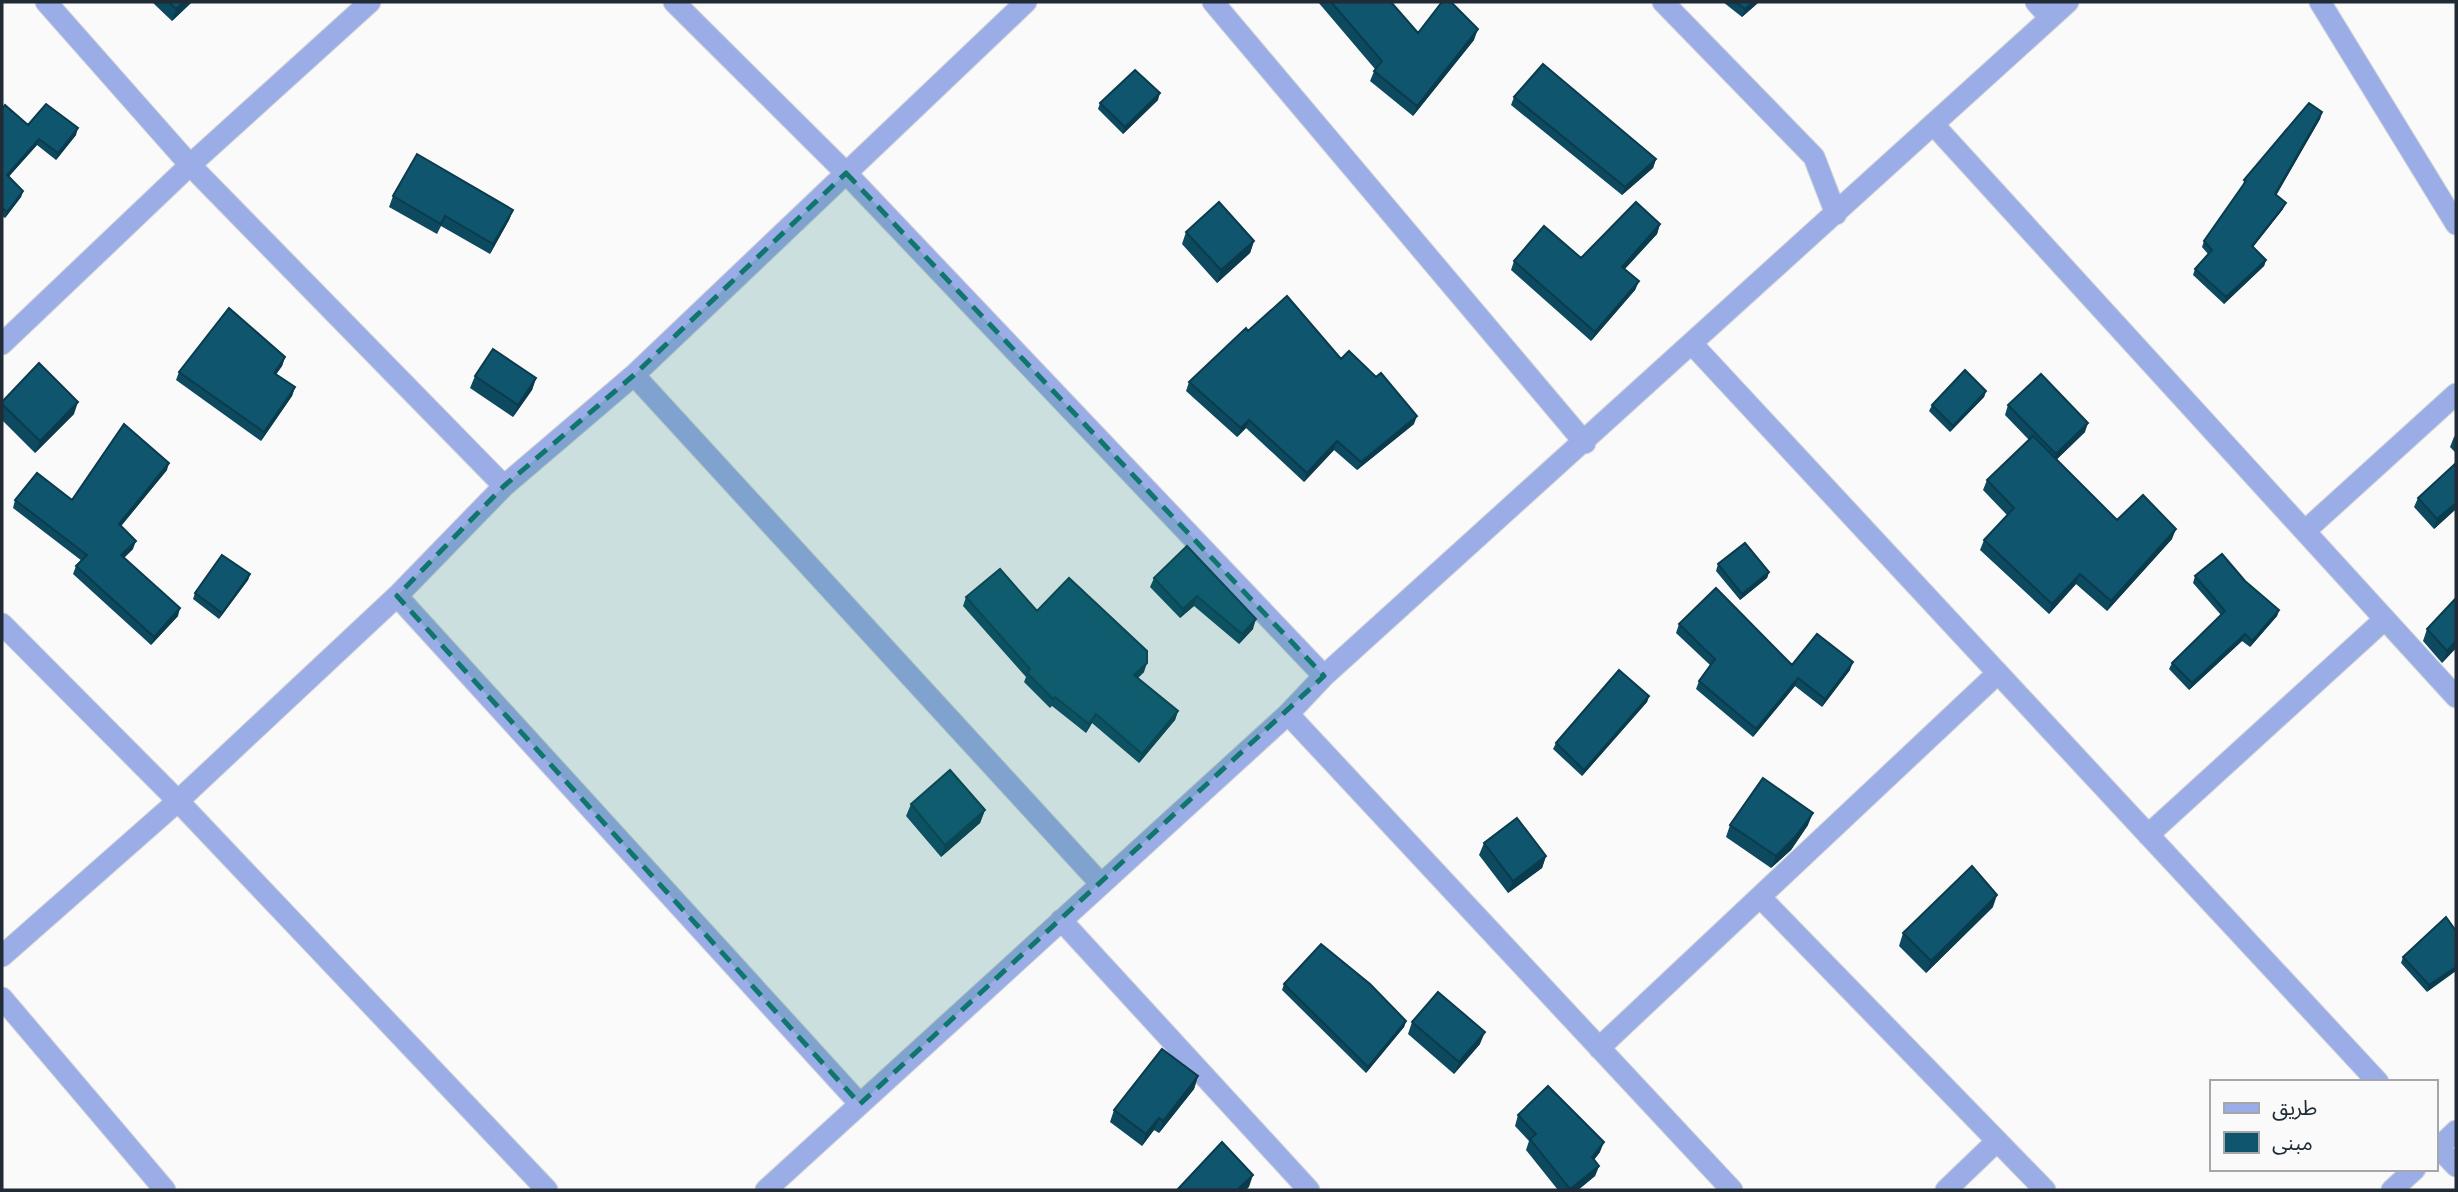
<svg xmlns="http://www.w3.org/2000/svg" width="2458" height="1192" font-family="'Nunito Sans','Noto Sans Arabic',sans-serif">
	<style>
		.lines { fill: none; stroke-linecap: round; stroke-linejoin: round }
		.street-casing { stroke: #d3d5d7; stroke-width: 23 }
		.street { stroke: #9bade6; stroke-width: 21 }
		.wall { fill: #0d495f }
		.shaded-wall { fill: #0a3c4d }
		.building { fill: #0f556e; stroke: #0a3c4d; stroke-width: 2 }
		.marked { fill: #0f766e; fill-opacity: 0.2; stroke: #0f766e; stroke-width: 5; stroke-dasharray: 14 9; stroke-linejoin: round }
	</style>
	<rect width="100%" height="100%" fill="#fafafa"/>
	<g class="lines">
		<defs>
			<path id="street" d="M46,2L190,165L504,486
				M674,2L846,173L1324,676
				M1213,2L1585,443
				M1663,2L1814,157L1836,214
				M2036,2L2050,18
				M2320,2L2456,224
				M1933,124L2456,697
				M2,344L190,165L370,2
				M1693,345L2378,1082
				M634,375L1101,884
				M2305,531L2456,394
				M397,596L860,1104
				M2,624L178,801L547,1190
				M1288,714L1732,1190
				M2148,835L2385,619
				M1760,897L2045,1190
				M1061,920L1309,1190
				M2,956L178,801L397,596L504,486L634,375L1026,2
				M2,998L165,1190
				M1599,1048L1998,673
				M2435,1144L2456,1166
				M2435,1151L2456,1131
				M766,1190L1288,714L1324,676L2068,2
				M1946,1190L1997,1141
				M2392,1190L2415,1169"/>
		</defs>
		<!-- street casing -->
		<use href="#street" class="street-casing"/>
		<!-- street -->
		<use href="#street" class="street"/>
	</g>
	<!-- wall -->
	<path class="wall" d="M152,2H192L172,21Z
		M1318,2H1391L1418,33L1474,40L1413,116L1370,81L1375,69Z
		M1723,2H1759L1742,17Z
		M1514,97L1656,159L1653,168L1622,195L1511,105Z
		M1158,100L1123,134L1098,109L1100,103Z
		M2,109L28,125L76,135L56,160L37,145L9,176L23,191L21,197L5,218L2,216Z
		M2322,112L2320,119L2276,195L2283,209L2253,247L2266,260L2264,266L2224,304L2193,275L2195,269L2208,254L2202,247L2204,241L2243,187L2244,180Z
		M393,196L513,210L509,220L490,254L441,226L437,234L389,207Z
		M1660,224L1657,234L1625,269L1639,281L1635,290L1591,341L1511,270L1514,261L1581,258Z
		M1186,232L1254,241L1250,253L1217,283L1182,244Z
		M285,357L282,366L276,374L295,387L292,396L261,441L176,380L179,372Z
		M1341,359L1414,424L1357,470L1334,450L1304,482L1246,428L1237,437L1186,391L1189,382Z
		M475,376L536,378L532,390L513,417L470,388Z
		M1986,391L1984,397L1950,432L1929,411L1932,405Z
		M2,402L74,414L35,453L2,420Z
		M2008,405L2085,432L2056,460L2117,520L2172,539L2107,611L2076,584L2049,614L1980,550L1984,540L2007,515L1983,490L1987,480L2029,440L2005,415Z
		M2456,435V453L2450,447L2454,437Z
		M167,470L121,526L133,549L124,558L178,616L151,645L73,574L76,566L82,561L13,508L15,500H72Z
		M2418,498L2456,509L2434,529L2414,507Z
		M1187,546L1253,629L1239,644L1194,606L1180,618L1150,587L1154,578Z
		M1718,564L1769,572L1767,578L1740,600L1716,571Z
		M250,574L248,580L219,619L193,599L195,593Z
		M2195,576L2245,581L2279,610L2277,616L2250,647L2242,641L2189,690L2169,669L2172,663L2221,615L2193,583Z
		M966,597L1037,611L1144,672L1138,678L1178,711L1175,720L1139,763L1092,723L1086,733L1052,706L1050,708L1024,682L1026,677L963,606Z
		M2456,598V648L2442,663L2423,641L2427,629Z
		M1679,624L1792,665L1850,670L1822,707L1795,686L1753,737L1696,689L1699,681L1710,665L1676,633Z
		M1649,696L1647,702L1582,776L1553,749L1556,743Z
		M911,804L985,810L980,823L941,857L906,816Z
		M1730,825H1808L1791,850L1771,868L1726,837Z
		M1484,843L1546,856L1542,868L1508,893L1479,855Z
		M1993,907L1926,973L1899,946L1903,933Z
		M2456,931L2427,992L2401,963L2403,957Z
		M1284,984L1406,1021L1404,1027L1366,1073L1282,990Z
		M1412,1022L1480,1044L1454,1074L1408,1034Z
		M1198,1076L1194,1089L1159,1133L1154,1130L1142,1146L1110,1122L1114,1110Z
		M1518,1115L1600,1152L1594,1160L1599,1166L1595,1176L1578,1190H1558L1526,1150L1529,1141L1515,1126Z"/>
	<!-- shaded-wall -->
	<path class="shaded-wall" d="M184,2H192L172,21L176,9Z
		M1753,2H1759L1742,17L1745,9Z
		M1478,29L1474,40L1413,116L1417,106Z
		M1160,93L1158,100L1123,134L1125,127Z
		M2322,112L2320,119L2273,201L2275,194Z
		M78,128L76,135L56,160L58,153Z
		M39,139L37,145L5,181L7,175Z
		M1656,159L1653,168L1622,195L1625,187Z
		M23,191L21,197L5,218L7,212Z
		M2286,203L2283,209L2249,252L2252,246Z
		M513,210L509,220L490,254L493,244Z
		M1660,224L1657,234L1618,276L1622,267Z
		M1254,241L1250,253L1217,283L1221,270Z
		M2266,260L2264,266L2224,304L2226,297Z
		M1639,281L1635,290L1591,341L1595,332Z
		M285,357L282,366L271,382L274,373Z
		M536,378L532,390L513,417L518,405Z
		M295,387L292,396L261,441L264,432Z
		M1986,391L1984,397L1950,432L1953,426Z
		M78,402L74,414L35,453L40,441Z
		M1417,416L1414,424L1357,470L1361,462Z
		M1249,420L1246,428L1237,437L1241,428Z
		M2088,423L2085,432L2052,464L2056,454Z
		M1337,441L1334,450L1304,482L1307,473Z
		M169,463L167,470L117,531L119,524Z
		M2456,503V509L2434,529L2437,519Z
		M2176,529L2172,539L2107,611L2111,601Z
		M136,541L133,549L118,563L121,555Z
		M1769,572L1767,578L1740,600L1742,594Z
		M250,574L248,580L219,619L222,613Z
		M2080,574L2076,584L2049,614L2052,604Z
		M1197,596L1194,606L1180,618L1183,609Z
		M180,608L178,616L151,645L154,637Z
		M2279,610L2277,616L2250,647L2252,641Z
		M1256,619L1253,629L1239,644L1242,634Z
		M2245,634L2242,641L2189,690L2192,683Z
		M2456,641V648L2442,663L2447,651Z
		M1853,662L1850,670L1822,707L1825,699Z
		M1147,663L1144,672L1131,684L1134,675Z
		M1798,678L1795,686L1753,737L1756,729Z
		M1649,696L1647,702L1582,776L1584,770Z
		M1178,711L1175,720L1139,763L1142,754Z
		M1096,714L1092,723L1086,733L1089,724Z
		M985,810L980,823L941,857L945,845Z
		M1813,813L1808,825L1791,850L1771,868L1776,856Z
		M1546,856L1542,868L1508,893L1513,881Z
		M1997,895L1993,907L1926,973L1931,961Z
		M2456,967V971L2427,992L2429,985Z
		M1406,1021L1404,1027L1366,1073L1368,1067Z
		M1485,1032L1480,1044L1454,1074L1459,1062Z
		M1198,1076L1194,1089L1159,1133L1163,1121Z
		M1159,1118L1154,1130L1142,1146L1146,1134Z
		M1604,1142L1600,1152L1588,1167L1592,1157Z
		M1599,1166L1595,1176L1578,1190H1569Z
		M1253,1175L1249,1187L1246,1190H1237Z"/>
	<!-- building -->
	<path class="building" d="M169,2H184L176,9Z
		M1331,2H1391L1418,33L1442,2H1451L1478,29L1417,106L1374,71L1382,61Z
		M1736,2H1753L1745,9Z
		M1543,64L1656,159L1625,187L1514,97Z
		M1135,70L1160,93L1125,127L1100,103Z
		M2309,103L2322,112L2275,194L2286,203L2252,246L2266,260L2226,297L2195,269L2212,250L2204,241L2246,181L2244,180Z
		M46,104L78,128L58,153L39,139L7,175L23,191L7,212L2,208V109L5,105L28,125Z
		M417,154L513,210L493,244L445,216L441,224L393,196Z
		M1219,202L1254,241L1221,270L1186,232Z
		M1636,202L1660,224L1622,267L1639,281L1595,332L1514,261L1544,226L1581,258Z
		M1287,296L1341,359L1349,351L1376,377L1381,373L1417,416L1361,462L1337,441L1307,473L1249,420L1241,428L1189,382L1246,328L1248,331Z
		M229,308L285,357L274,373L295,387L264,432L179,372Z
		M493,349L536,378L518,405L475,376Z
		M39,363L78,402L40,441L2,404V402Z
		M1965,370L1986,391L1953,426L1932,405Z
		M2041,374L2088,423L2056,454L2008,405Z
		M124,424L169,463L119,524L136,541L121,555L180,608L154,637L76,566L87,555L15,500L37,473L72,500Z
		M2033,436L2117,520L2143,495L2176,529L2111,601L2080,574L2052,604L1984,540L2014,508L1987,480Z
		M2456,463V503L2437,519L2418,498Z
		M1745,543L1769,572L1742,594L1718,564Z
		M1187,546L1256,619L1242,634L1197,596L1183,609L1154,578Z
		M2222,554L2245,581L2279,610L2252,641L2245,634L2192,683L2172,663L2225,611L2195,576Z
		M222,555L250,574L222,613L195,593Z
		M1000,569L1037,611L1069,578L1147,651V663L1134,675L1178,711L1142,754L1096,714L1089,724L1055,697L1053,699L1027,673L1030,669L966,597Z
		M1716,588L1792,665L1817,634L1853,662L1825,699L1798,678L1756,729L1699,681L1715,659L1679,624Z
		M2456,598V641L2447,651L2427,629Z
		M1619,670L1649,696L1584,770L1556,743Z
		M950,770L985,810L945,845L911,804Z
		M1763,778L1813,813L1795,837L1776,856L1730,825Z
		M1517,818L1546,856L1513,881L1484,843Z
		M1972,866L1997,895L1931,961L1903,933Z
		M2446,917L2456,931V967L2429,985L2403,957Z
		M1321,944L1370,984L1406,1021L1368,1067L1284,984Z
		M1438,992L1485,1032L1459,1062L1412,1022Z
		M1162,1049L1198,1076L1163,1121L1159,1118L1146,1134L1114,1110Z
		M1548,1086L1604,1142L1592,1157L1599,1166L1570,1189L1530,1139L1536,1134L1518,1115Z
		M1222,1142L1253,1175L1237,1190H1177Z"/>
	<!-- marked area -->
	<path class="marked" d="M846,173L1324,676L860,1104L397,596L504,486L634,375Z"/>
	<!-- border -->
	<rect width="2458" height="1192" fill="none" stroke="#202b35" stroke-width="7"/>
	<!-- legend -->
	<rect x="2210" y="1080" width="228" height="91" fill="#fafafa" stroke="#a3a7ab" stroke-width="2"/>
	<rect x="2224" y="1103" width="35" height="10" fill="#9bade6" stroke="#a3a7ab" stroke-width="2"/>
	<text x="2272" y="1115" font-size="21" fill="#202b35">طريق</text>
	<rect x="2224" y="1132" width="35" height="21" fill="#0f556e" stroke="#a3a7ab" stroke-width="2"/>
	<text x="2272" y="1150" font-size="21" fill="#202b35">مبنى</text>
</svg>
